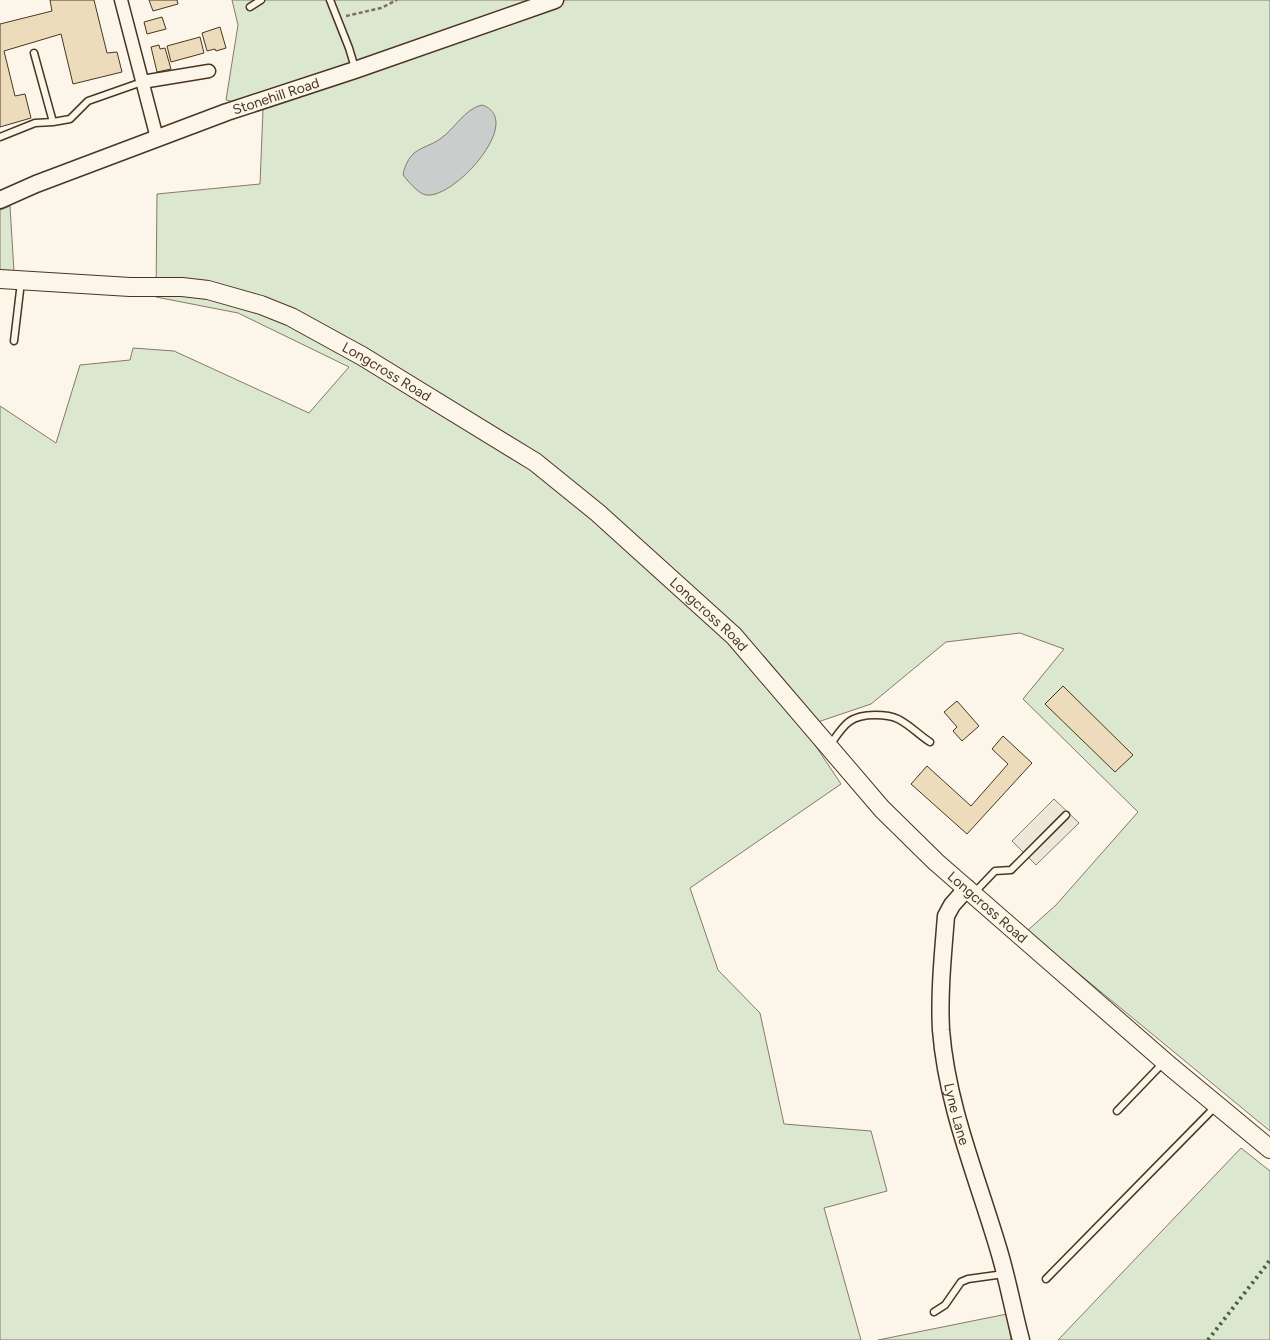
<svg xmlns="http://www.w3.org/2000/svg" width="1270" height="1340" font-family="Figtree,sans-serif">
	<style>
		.green { fill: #dce7d0; stroke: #887966 }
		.parking { fill: #ede7d9; stroke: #887966 }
		.water { fill: #c9cecd; stroke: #887966 }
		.building { fill: #ecdcbc; stroke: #4a3520 }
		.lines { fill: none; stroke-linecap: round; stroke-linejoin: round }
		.service-casing { stroke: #4a3520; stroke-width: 9 }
		.minor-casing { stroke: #4a3520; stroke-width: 15 }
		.tertiary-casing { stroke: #4a3520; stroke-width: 19 }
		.secondary-casing { stroke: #4a3520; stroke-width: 20 }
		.path { stroke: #7f6f5c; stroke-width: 2.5; stroke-dasharray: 4 2.5; stroke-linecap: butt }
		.service { stroke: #fbf6e9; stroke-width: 6 }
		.minor { stroke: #fbf6e9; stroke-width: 12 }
		.tertiary { stroke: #fbf6e9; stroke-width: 16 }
		.secondary { stroke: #fbf6e9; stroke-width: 18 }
		.hedge { stroke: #436837; stroke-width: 4; stroke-dasharray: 2.5 4; stroke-linecap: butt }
		.labels { text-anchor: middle; stroke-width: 4; stroke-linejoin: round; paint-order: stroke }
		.street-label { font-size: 14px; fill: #4a3520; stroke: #fbf6e9 }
	</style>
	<rect width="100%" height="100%" fill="#fbf6e9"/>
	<!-- green -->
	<path class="green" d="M232,0H1270V1131L1027,931L1056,905L1138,812L1023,699L1064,649L1020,633L946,642L871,704L803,727L841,784L690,888L718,970L760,1013L784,1124L871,1131L887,1191L824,1208L861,1340H0V406L56,443L80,365L130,360L133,348L174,351L309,413L349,367L238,313L156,297L157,194L260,184L263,109L226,100L238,25Z
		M10,206L14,272L0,271V210Z
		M1241,1148L1270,1171V1340H1058Z
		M1007,1314L1011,1340H878Z"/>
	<!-- parking -->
	<path class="parking" d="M1054,799L1079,823L1036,865L1012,841Z"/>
	<!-- water -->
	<path class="water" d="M482,105C528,120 448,206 423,194C415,190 408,181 403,175C404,168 408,159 413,154C421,147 432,145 440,139C455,129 464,109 482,105Z"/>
	<!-- building -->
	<path class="building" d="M50,0H94L107,53L117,52L122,72L73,84L61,34L4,51L15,96L25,94L31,118L0,127V24L52,11Z
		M149,0H177L178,4L153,11Z
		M162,17L166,29L147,34L144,22Z
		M220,27L226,48L216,51L215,49L207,51L202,33Z
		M200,37L204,53L171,62L167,46Z
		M159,45L160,49L165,48L171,69L157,72L151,47Z
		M1063,686L1133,755L1115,772L1045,704Z
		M957,701L979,726L962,741L953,731L957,727L944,712Z
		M1003,736L1032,763L967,834L911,784L927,766L971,806L1008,764L992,749Z"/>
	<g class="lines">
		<defs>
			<path id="service" d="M330,0L349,48L355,68
				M250,7L261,0
				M34,53L53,122
				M0,137L35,123L53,122L70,119L88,101L142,82
				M14,341L21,282
				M830,745C844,725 849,715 875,715C883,715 892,716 898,719C910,725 919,735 930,742
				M974,893L995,871L1011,870L1066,815
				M1117,1111L1164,1062
				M1046,1279L1216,1106
				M934,1312L945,1305L961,1282L968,1279L1004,1274"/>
			<path id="minor" d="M121,0L157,138
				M142,82L209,71"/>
			<g id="tertiary">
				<path id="s1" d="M0,200L36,184L227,112L355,70L555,0"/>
				<path id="s2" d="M967,888L952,905L946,916C943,954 939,993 941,1030C947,1107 978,1179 999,1251C1008,1281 1013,1310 1021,1340"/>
			</g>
			<g id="secondary">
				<path id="s3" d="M0,279L130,287H182L208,290L261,305L291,317L362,356L535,462L598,513L734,636L882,809L936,862L1171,1067L1270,1149"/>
			</g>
		</defs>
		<!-- service casing -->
		<use href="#service" class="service-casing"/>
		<!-- minor casing -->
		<use href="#minor" class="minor-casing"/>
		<!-- tertiary casing -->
		<use href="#tertiary" class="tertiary-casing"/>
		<!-- secondary casing -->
		<use href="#secondary" class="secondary-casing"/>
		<!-- path -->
		<path class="path" d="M346,16L381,8L397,0"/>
		<!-- service -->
		<use href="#service" class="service"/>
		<!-- minor -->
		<use href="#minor" class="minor"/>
		<!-- tertiary -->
		<use href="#tertiary" class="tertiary"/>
		<!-- secondary -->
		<use href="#secondary" class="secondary"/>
		<!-- hedge -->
		<path class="hedge" d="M1208,1340L1268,1263L1270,1258"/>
	</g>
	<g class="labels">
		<!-- street labels -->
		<g class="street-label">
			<text dy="5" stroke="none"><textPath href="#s1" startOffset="295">Stonehill Road</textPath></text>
			<text dy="5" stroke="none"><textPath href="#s3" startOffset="406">Longcross Road</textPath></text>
			<text dy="5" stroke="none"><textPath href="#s3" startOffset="811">Longcross Road</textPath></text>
			<text dy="5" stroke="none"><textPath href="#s3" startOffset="1216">Longcross Road</textPath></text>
			<text dy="5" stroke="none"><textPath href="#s2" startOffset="235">Lyne Lane</textPath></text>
		</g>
	</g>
</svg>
